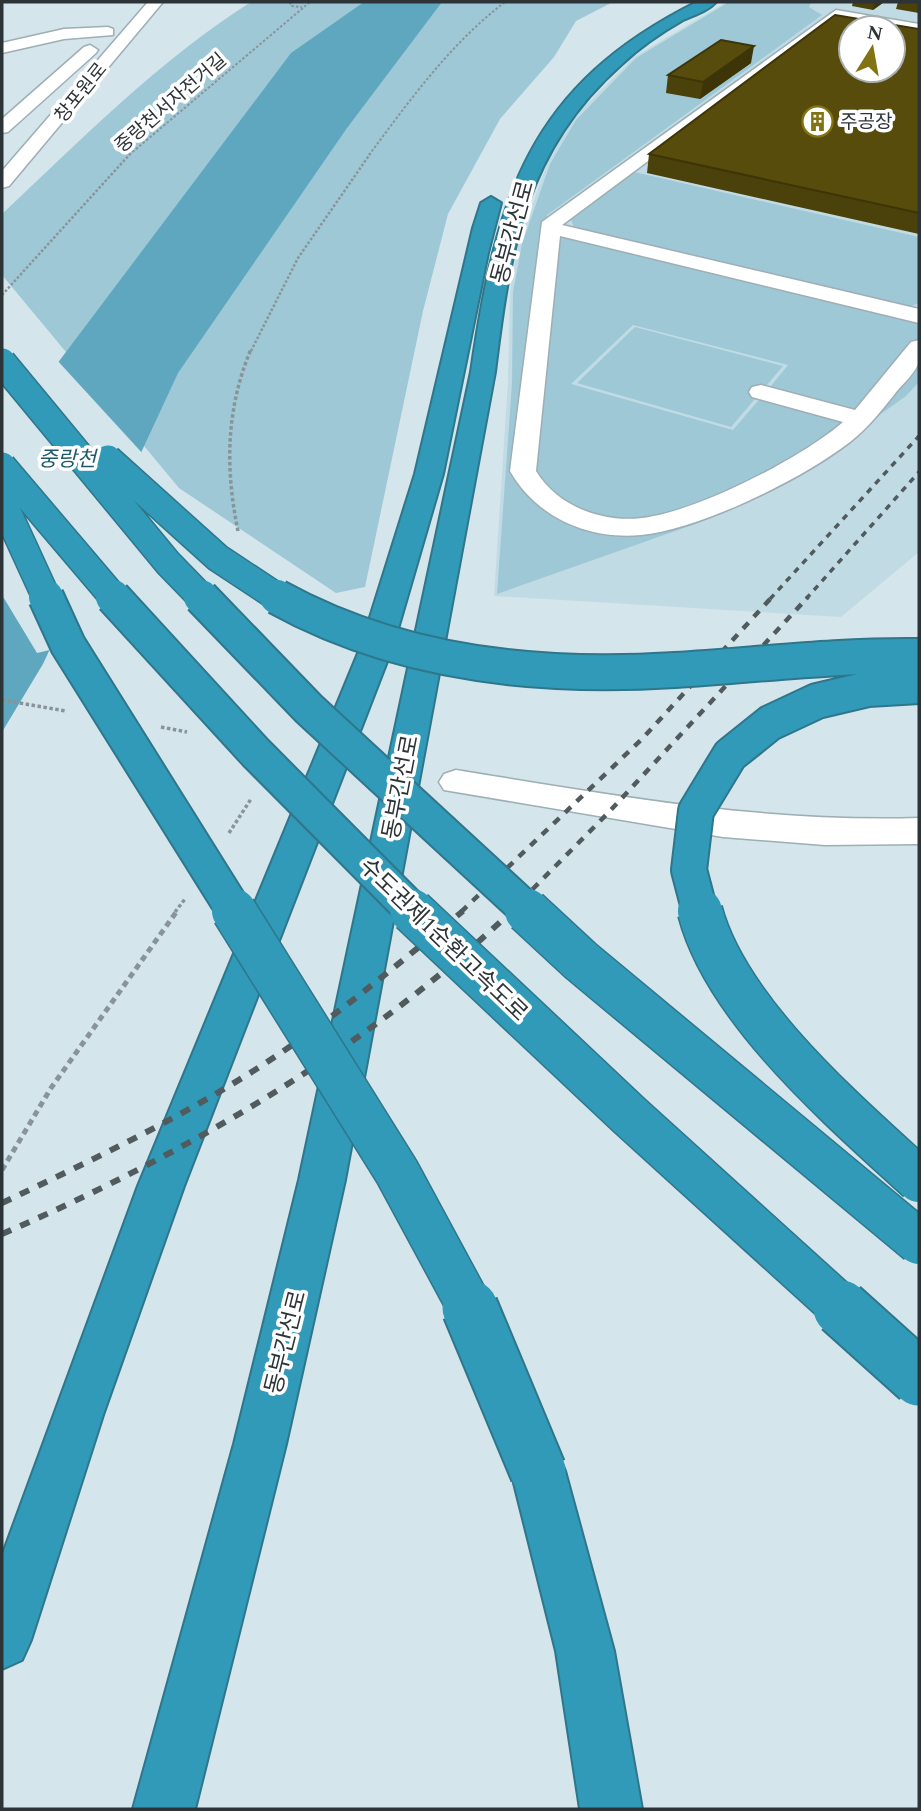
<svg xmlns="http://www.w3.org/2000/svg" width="921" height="1811" font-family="Spectral,'Noto Sans KR',serif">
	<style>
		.built { fill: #c1dbe4; fill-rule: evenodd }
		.green { fill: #9ec8d6 }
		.water { fill: #5ea7be }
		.pier { fill: #d4e5eb }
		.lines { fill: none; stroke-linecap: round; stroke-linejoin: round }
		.minor-casing { stroke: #9daeb4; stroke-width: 3 }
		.highway-casing { stroke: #2f768b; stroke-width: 4 }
		.path-far3 { stroke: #889499; stroke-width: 2; stroke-dasharray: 2.5 2; stroke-linecap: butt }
		.path-far2 { stroke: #889499; stroke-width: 2.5; stroke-dasharray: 2.5 2; stroke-linecap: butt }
		.path-far1 { stroke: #889499; stroke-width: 3.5; stroke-dasharray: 3.5 2.5; stroke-linecap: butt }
		.path { stroke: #889499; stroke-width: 5; stroke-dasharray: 6 4.5; stroke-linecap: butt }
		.minor { fill: #fff; fill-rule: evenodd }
		.highway { fill: #309ab8; fill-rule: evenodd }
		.rail-far2 { stroke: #515a5d; stroke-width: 3.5; stroke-dasharray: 6 6; stroke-linecap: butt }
		.rail-far1 { stroke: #515a5d; stroke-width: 4.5; stroke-dasharray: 8 8; stroke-linecap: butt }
		.rail { stroke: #515a5d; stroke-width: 6; stroke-dasharray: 10 10; stroke-linecap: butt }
		.highway-bridge-far3-casing { stroke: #2f768b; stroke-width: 30; stroke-linecap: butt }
		.highway-bridge-far2-casing { stroke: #2f768b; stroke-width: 38; stroke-linecap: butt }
		.highway-bridge-far1-casing { stroke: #2f768b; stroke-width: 47; stroke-linecap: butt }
		.highway-bridge-casing { stroke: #2f768b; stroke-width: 59; stroke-linecap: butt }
		.highway-bridge-far3 { stroke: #309ab8; stroke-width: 27 }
		.highway-bridge-far2 { stroke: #309ab8; stroke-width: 34 }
		.highway-bridge-far1 { stroke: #309ab8; stroke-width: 44 }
		.highway-bridge { stroke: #309ab8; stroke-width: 55 }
		.wall { fill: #4b410a }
		.shaded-wall { fill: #3d3508 }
		.building { fill: #574c0c; stroke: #3d3508; stroke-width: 2; fill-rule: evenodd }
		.labels { text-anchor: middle; stroke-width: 7; stroke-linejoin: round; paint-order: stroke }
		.far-street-label { font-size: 19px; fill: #2d3437; stroke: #fff }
		.far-poi-label { font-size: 19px; fill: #2d3437; stroke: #fff; text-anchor: start }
		.far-water-label { font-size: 21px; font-style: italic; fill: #1f5a6b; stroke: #fff }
		.street-label { font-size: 23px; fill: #2d3437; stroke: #fff }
	</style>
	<rect width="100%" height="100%" fill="#d4e5eb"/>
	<!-- built -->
	<path class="built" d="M726,2H919V552L841,617L494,596L508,382L510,292L518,245L547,164L572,119L634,57ZM851,28H893V70H851Z"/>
	<!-- green -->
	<path class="green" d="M251,2H613L576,21L554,57L500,119L448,214L423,311L365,587L336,593L179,488L2,275V214C82,139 158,61 251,2Z
		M729,2H811L809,7L822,15L547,215L519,449L548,509L640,530L797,474L698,523L497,594L512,383L513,292L522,244L550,164L576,120L636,58Z
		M634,172L919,237V303L907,308L574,227L571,220Z
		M557,232L916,318C920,323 921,332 919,339C913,356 870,400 856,415L767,391L788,365L633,325L571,384L733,430L763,395L852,420L839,434L718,499L640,524L583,516L535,487L529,450Z
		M635,327L783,366L731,427L577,383Z
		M919,357V382L906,396L847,438Z"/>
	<!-- water -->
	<path class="water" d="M364,2H442L347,128L178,373L43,664L2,732V437L291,53Z"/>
	<!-- pier -->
	<path class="pier" d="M56,359L144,455L54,649L37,653L2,595V432Z"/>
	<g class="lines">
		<defs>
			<path id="minor" d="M148,2H163L9,186L2,188V171Z
				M836,10L919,24V32L839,19L562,225L919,309V323L560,236L536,471C557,506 602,523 642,518C696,512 802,458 843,422L752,397L749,392L752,387L761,385L855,410L911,342L919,340C919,346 921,355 919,361C917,371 904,383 897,391C883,409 868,428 850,442C802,479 701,529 641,535C588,540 536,517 510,471L542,222Z
				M108,27L113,29V35L64,39L2,53V43L64,29Z
				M90,45L98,50L96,53L8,132L2,133V119L84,47Z
				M456,770C611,795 762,823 919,818V844L825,845L723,837L444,790L439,782L444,774Z"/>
			<path id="highway" d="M697,2H716C708,11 694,15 683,20C662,32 640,47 622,64C525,150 510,249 495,372L345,1180L286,1444L195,1809H133L234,1444L299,1180L471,372C496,198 528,86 697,2Z
				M491,197L501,203L488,253L443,474L393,646L184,1186L104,1412L31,1640L22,1660L2,1669V1556L138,1186L361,646L415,474L473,228L481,203Z
				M538,1444L557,1452L565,1471L614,1651L642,1809H580L556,1651L511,1471L519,1452Z"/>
		</defs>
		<!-- minor casing -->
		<use href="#minor" class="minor-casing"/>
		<!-- highway casing -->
		<use href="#highway" class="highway-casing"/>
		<!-- path-far3 -->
		<path class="path-far3" d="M290,2L291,6L302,7
			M129,155L310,2
			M369,155C410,100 450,44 505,2"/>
		<!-- path-far2 -->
		<path class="path-far2" d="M2,295L130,154
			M251,351L298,258L370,154"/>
		<!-- path-far1 -->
		<path class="path-far1" d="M238,531C225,468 226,409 251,349
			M2,700L66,711
			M161,727L187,732
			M229,833L251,799
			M175,912L185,899"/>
		<!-- path -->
		<path class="path" d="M2,1170L51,1088L177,911"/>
		<!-- minor -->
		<use href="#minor" class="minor"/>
		<!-- highway -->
		<use href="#highway" class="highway"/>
		<!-- rail-far2 -->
		<path class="rail-far2" d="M770,599L919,436
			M806,599L919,472"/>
		<!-- rail-far1 -->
		<path class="rail-far1" d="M461,912L642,739L772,597
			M510,912L609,812L808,597"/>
		<!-- rail -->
		<path class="rail" d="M2,1203C90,1161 179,1119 261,1066C332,1020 398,964 463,911
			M2,1234C186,1154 365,1050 512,911"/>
		<defs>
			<path id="highway-bridge-far3" d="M2,362L168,563L203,599
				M108,459L218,558L280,599
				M2,466L115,599
				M2,501L47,599"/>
			<path id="highway-bridge-far2" d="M46,597L68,645L235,912
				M113,597L256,753L414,912
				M201,597L309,709L529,912
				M277,597C398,664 539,679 675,670C756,665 837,655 919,656
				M700,912L689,870L696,811L730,755L770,723L817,701L868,689L919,686"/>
			<path id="highway-bridge-far1" d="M234,911L397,1172L471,1309
				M412,911L630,1116L843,1309
				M527,911L581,961L919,1242
				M700,911C726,1011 845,1112 919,1180"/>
			<path id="highway-bridge" d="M470,1308L538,1471
				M841,1308L919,1378"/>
		</defs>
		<!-- highway-bridge-far3 casing -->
		<use href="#highway-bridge-far3" class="highway-bridge-far3-casing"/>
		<!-- highway-bridge-far2 casing -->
		<use href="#highway-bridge-far2" class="highway-bridge-far2-casing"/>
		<!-- highway-bridge-far1 casing -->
		<use href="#highway-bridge-far1" class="highway-bridge-far1-casing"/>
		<!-- highway-bridge casing -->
		<use href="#highway-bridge" class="highway-bridge-casing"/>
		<!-- highway-bridge-far3 -->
		<use href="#highway-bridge-far3" class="highway-bridge-far3"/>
		<!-- highway-bridge-far2 -->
		<use href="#highway-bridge-far2" class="highway-bridge-far2"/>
		<!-- highway-bridge-far1 -->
		<use href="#highway-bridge-far1" class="highway-bridge-far1"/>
		<!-- highway-bridge -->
		<use href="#highway-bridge" class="highway-bridge"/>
	</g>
	<!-- wall -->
	<path class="wall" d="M853,2H884L873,10L852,6Z
		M898,2H919V13L896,9Z
		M919,29V234L647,173L649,154Z
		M751,63L700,99L666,93L668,75Z"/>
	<!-- shaded-wall -->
	<path class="shaded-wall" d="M875,2H884L873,10Z
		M754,46L751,63L700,99L703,82Z"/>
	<!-- building -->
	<path class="building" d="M835,15L919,29V213L649,154ZM851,28H893V70H851Z
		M721,40L754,46L703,82L668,75Z"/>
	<!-- icons -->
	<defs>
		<symbol id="building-ring" viewBox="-11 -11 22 22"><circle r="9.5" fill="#fff" stroke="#827212" stroke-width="1.5"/><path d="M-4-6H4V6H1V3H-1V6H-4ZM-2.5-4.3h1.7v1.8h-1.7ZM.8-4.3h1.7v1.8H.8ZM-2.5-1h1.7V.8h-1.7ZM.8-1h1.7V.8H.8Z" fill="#827212"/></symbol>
	</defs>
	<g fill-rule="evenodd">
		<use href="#building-ring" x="800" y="104" width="35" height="35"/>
	</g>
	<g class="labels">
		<!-- far-street labels -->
		<g class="far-street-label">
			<text transform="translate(80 92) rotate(-51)" y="7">창포원로</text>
			<text transform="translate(170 102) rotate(-41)" y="7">중랑천서자전거길</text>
		</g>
		<!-- far-poi labels -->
		<g class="far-poi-label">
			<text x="840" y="128">주공장</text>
		</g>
		<!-- far-water labels -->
		<g class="far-water-label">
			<text x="67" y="466">중랑천</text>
		</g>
		<!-- street labels -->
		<g class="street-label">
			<text transform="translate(512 232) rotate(-75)" y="8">동부간선로</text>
			<text transform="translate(400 787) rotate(-79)" y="8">동부간선로</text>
			<text transform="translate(444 939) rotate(44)" y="8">수도권제1순환고속도로</text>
			<text transform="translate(285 1342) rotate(-76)" y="8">동부간선로</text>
		</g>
	</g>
	<!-- border -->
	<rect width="921" height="1811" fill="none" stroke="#2d3437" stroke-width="7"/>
	<!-- north arrow -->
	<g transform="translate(872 49) rotate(11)"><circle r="33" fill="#ffffff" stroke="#abaeaf" stroke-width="2"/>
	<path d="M0-5L12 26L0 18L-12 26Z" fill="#827212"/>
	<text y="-10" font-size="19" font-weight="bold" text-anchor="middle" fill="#2d3437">N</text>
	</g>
</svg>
